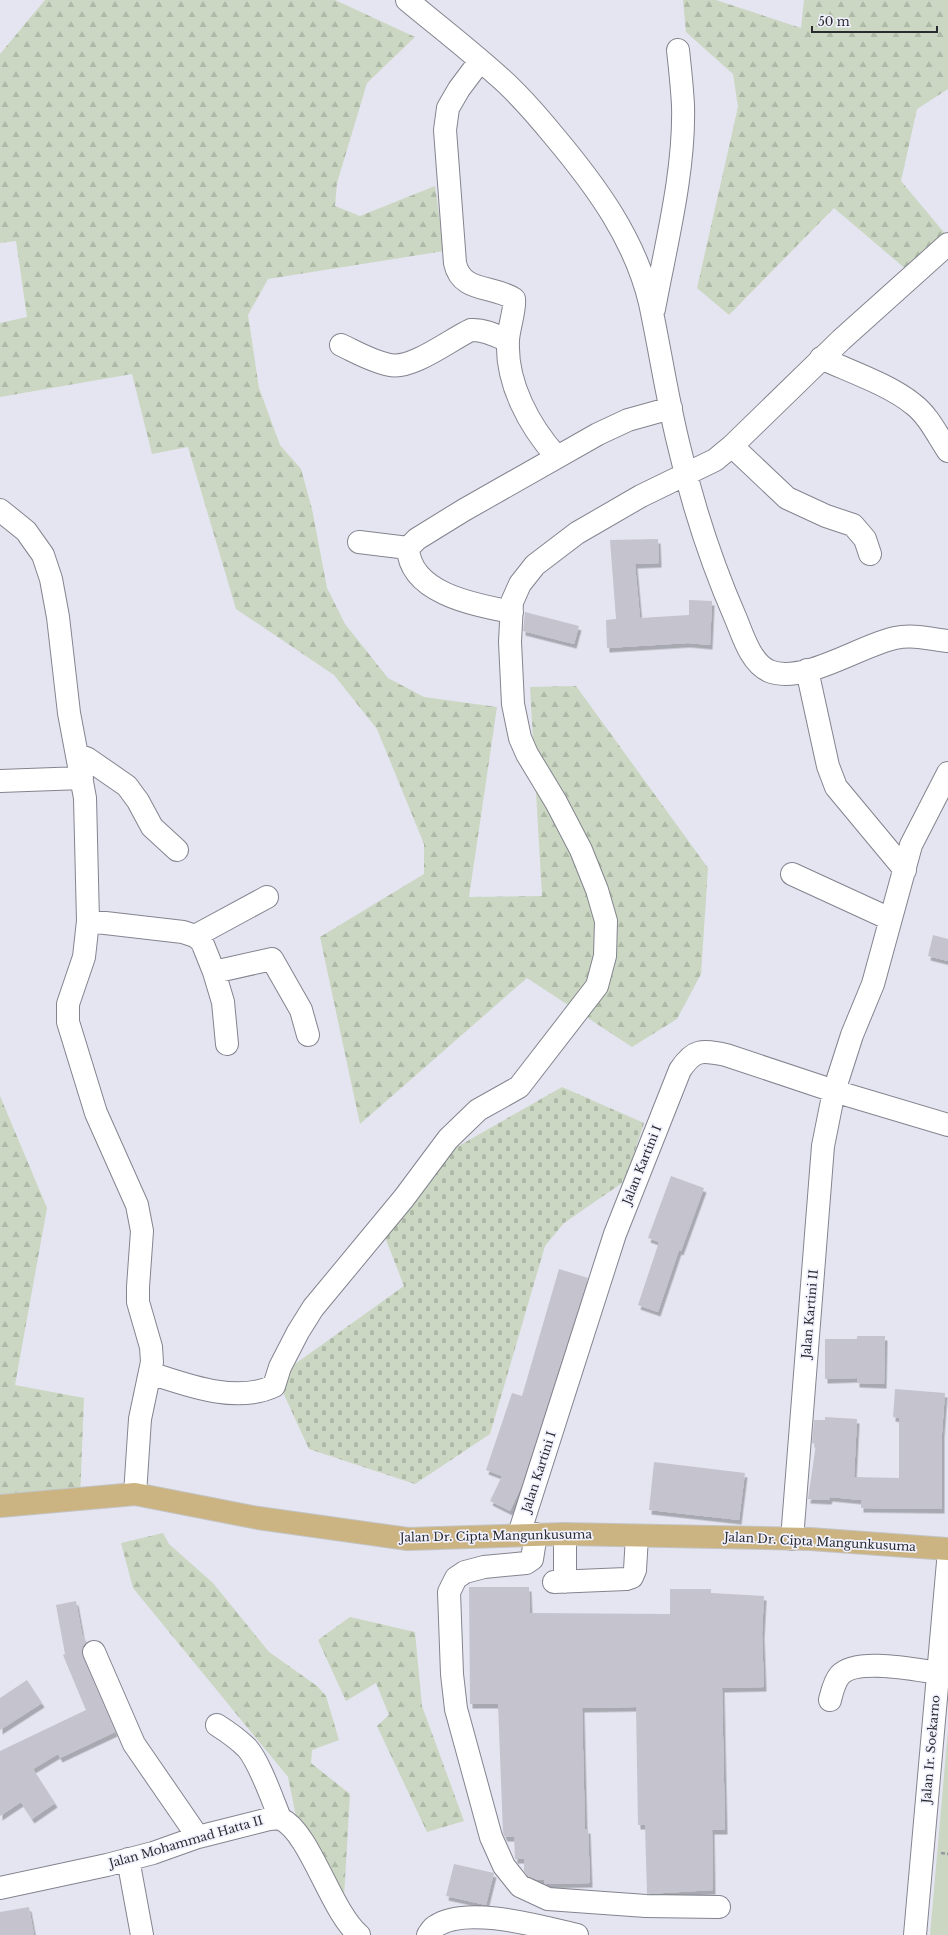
<svg xmlns="http://www.w3.org/2000/svg" width="948" height="1935" font-family="'Libre Baskerville',serif">
	<style>
		.forest { fill: url(#forest-firs) }
		.cemetery { fill: url(#cemetery-stones) }
		.park { fill: #cbd7c2 }
		.building { fill: #c4c3ce; filter: url(#shadow) }
		.lines { fill: none; stroke-linecap: round; stroke-linejoin: round }
		.minor-casing { stroke: #83848f; stroke-width: 24 }
		.major-casing { stroke: #c3c4c5; stroke-width: 24 }
		.path { stroke: #96979f; stroke-width: 2.5; stroke-dasharray: 4 2; stroke-linecap: butt }
		.minor { stroke: #fff; stroke-width: 22 }
		.major { stroke: #cbb482; stroke-width: 22 }
		.labels { text-anchor: middle; stroke-width: 3.5; stroke-linejoin: round; paint-order: stroke }
		.street-label { font-size: 12px; fill: #2a2b2f; stroke: #f1f2fe }
	</style>
	<defs>
		<pattern id="forest-firs" width="22" height="20" patternUnits="userSpaceOnUse"><rect width="22" height="20" fill="#cbd7c2"/><path d="M5 1l3.5 6h-7zM16 11l3.5 6h-7z" fill="#aeb9a7"/></pattern>
		<pattern id="cemetery-stones" width="16" height="16" patternUnits="userSpaceOnUse"><rect width="16" height="16" fill="#cbd7c2"/><path d="M2 7V4a2 2 0 0 1 4 0v3zM10 15v-3a2 2 0 0 1 4 0v3z" fill="#aeb9a7"/></pattern>
		<filter id="shadow"><feDropShadow dx="2.5" dy="4.5" stdDeviation="0" flood-color="#0004"/></filter>
	</defs>
	<rect width="100%" height="100%" fill="#e4e5f0"/>
	<!-- forest -->
	<path class="forest" d="M45,0H335L415,37L367,83L337,183L335,206L360,216L435,186L444,251L268,279L248,315L259,388L280,445L301,469L312,509L327,588L345,624L388,678L424,697L497,707L469,897L542,896L530,687L576,686L708,868L701,974L677,1019L632,1047L527,978L360,1124L320,937L424,874V844L377,729L334,675L236,609L188,447L152,454L132,374L0,397V323L27,317L16,241L0,243V54Z
		M683,0H716L801,28L804,0H948V89L917,109L901,181L947,236L908,271L834,208L729,315L697,288L738,107L733,74L686,32Z
		M0,1096L47,1208L15,1385L84,1398L80,1499L0,1506Z
		M163,1533L169,1544L213,1583L269,1652L317,1686L326,1696L339,1740L312,1750L311,1763L350,1794L343,1914L301,1841L288,1777L133,1588L121,1543Z
		M350,1617L415,1632L422,1706L464,1821L427,1832L377,1726L389,1715L376,1683L346,1701L318,1640Z"/>
	<!-- cemetery -->
	<path class="cemetery" d="M562,1087L644,1123L625,1181L564,1223L545,1246L490,1434L415,1484L309,1449L281,1388L288,1369L404,1286L385,1237L448,1152Z"/>
	<!-- park -->
	<path class="park" d="M948,1730V1935H930Z"/>
	<!-- building -->
	<path class="building" d="M658,539L659,563L635,564L640,618L689,615V600L712,601L710,645L688,643L607,648L606,620L616,619L610,540Z
		M525,612L579,626L574,644L523,631Z
		M933,935L948,939V961L928,956Z
		M671,1176L704,1188L681,1251L679,1250L658,1312L638,1305L659,1242L648,1238Z
		M559,1269L588,1278L521,1487L510,1511L490,1501L502,1476L486,1470L512,1393L522,1396Z
		M857,1336H885L884,1384L857,1383V1378L825,1379V1339H857Z
		M895,1389L945,1393L942,1433V1509L861,1508V1500L830,1497L829,1500L808,1499L816,1444L812,1443L814,1420H825V1417L857,1419L854,1477L899,1478V1418L893,1417Z
		M654,1462L745,1473L739,1520L649,1510Z
		M469,1587H529L530,1613L670,1614V1589H711V1593L764,1596L762,1634L764,1687L722,1688L725,1830H712L713,1890L647,1894L645,1825H638L636,1707L582,1708L585,1829H588L590,1883L546,1884L544,1883V1880H538L528,1876L524,1871V1859H515L514,1837H505L503,1833L498,1704H470Z
		M76,1601L82,1634L86,1643L82,1650L83,1657L115,1732L60,1758L58,1754L33,1769L55,1803L32,1819L21,1802L0,1816V1751L86,1710L63,1655L65,1654L56,1605Z
		M27,1680L42,1703L0,1730V1698Z
		M454,1864L494,1873L486,1905L446,1896Z
		M29,1907L34,1935H0V1912Z"/>
	<g class="lines">
		<defs>
			<path id="minor" d="M407,0C437,25 468,49 497,75C518,93 536,114 554,136C596,186 635,239 650,303C660,350 667,397 678,442C692,503 711,562 736,619C743,636 751,663 769,671C803,685 861,645 895,638C913,634 930,639 948,641
				M480,61L459,89L448,108L445,130L455,263C461,293 493,285 514,299C516,307 508,330 508,341C506,383 529,426 557,457
				M654,309C666,244 685,171 683,105C682,87 680,68 678,50
				M341,345C356,352 373,362 390,365C412,370 451,339 471,330C484,329 497,336 508,341
				M821,358C849,371 890,385 913,404C928,415 938,436 948,451
				M732,446L787,498L826,516L853,525L865,539L870,554
				M0,510L26,531L43,555L51,579L58,617L69,713L85,798L88,921L84,957L68,1004V1022L96,1113L137,1205L142,1231L138,1287V1302L151,1347L152,1362L140,1419L135,1494
				M359,542L408,548
				M512,612C476,605 410,594 408,548L417,539L464,510L598,434L628,420L671,408
				M807,670L828,766L836,787L905,870
				M78,755L88,759L127,786L138,801L152,827L177,850
				M0,781L82,778
				M792,874L890,919
				M88,921L183,932L195,936L202,942L214,972L223,1002L227,1044
				M195,936L267,897
				M214,972L272,959L301,1010L308,1035
				M150,1373C187,1385 236,1404 274,1386L280,1367L298,1332L313,1308L404,1198L448,1139L478,1110L519,1087L597,986L605,956L606,921L597,890L581,850L556,802L527,754L520,738L513,704L510,642L512,602L520,584L535,565L577,533L641,496L715,460L732,446L841,340L948,244
				M519,1534L615,1234L680,1070C694,1049 701,1050 726,1055L834,1091L948,1125
				M536,1534L532,1559L526,1563L484,1567L465,1572L456,1578L449,1592L452,1674L456,1709L491,1837L504,1866L520,1886L548,1899L646,1906L719,1907
				M792,1539L823,1146L834,1091L852,1035L873,984L911,845L948,773
				M554,1582L626,1579L632,1577L635,1570L637,1536
				M565,1582V1534
				M94,1652L134,1744L198,1837
				M830,1700C832,1692 834,1682 840,1675C857,1657 916,1670 939,1673
				M217,1725C228,1732 238,1739 247,1748C260,1763 272,1799 280,1818
				M128,1859L142,1935
				M0,1888L107,1865L153,1853L198,1837L269,1819C272,1819 277,1818 281,1819C310,1832 331,1912 359,1935
				M428,1935C430,1932 433,1927 436,1926C467,1905 542,1927 577,1935
				M915,1935L948,1562"/>
			<path id="major" d="M0,1506L135,1494L258,1518L408,1539L565,1534L810,1539L948,1549"/>
		</defs>
		<!-- minor casing -->
		<use href="#minor" class="minor-casing"/>
		<!-- major casing -->
		<use href="#major" class="major-casing"/>
		<!-- path -->
		<path class="path" d="M941,1853L948,1854"/>
		<!-- minor -->
		<use href="#minor" class="minor"/>
		<!-- major -->
		<use href="#major" class="major"/>
	</g>
	<g class="labels">
		<!-- street labels -->
		<g class="street-label">
			<text transform="translate(642 1165) rotate(-68)" y="4">Jalan Kartini I</text>
			<text transform="translate(810 1314) rotate(-85)" y="4">Jalan Kartini II</text>
			<text transform="translate(539 1472) rotate(-72)" y="4">Jalan Kartini I</text>
			<text transform="translate(496 1536) rotate(-1)" y="4">Jalan Dr. Cipta Mangunkusuma</text>
			<text transform="translate(820 1542) rotate(3)" y="4">Jalan Dr. Cipta Mangunkusuma</text>
			<text transform="translate(931 1749) rotate(-85)" y="4">Jalan Ir. Soekarno</text>
			<text transform="translate(186 1842) rotate(-16)" y="4">Jalan Mohammad Hatta II</text>
		</g>
	</g>
	<!-- scale -->
	<path d="M812 26v6h125v-6" fill="none" stroke="#2a2b2f" stroke-width="2"/>
	<text x="818" y="26" font-size="12" fill="#2a2b2f" stroke="#f1f2fe" stroke-width="3" paint-order="stroke">50 m</text>
</svg>
